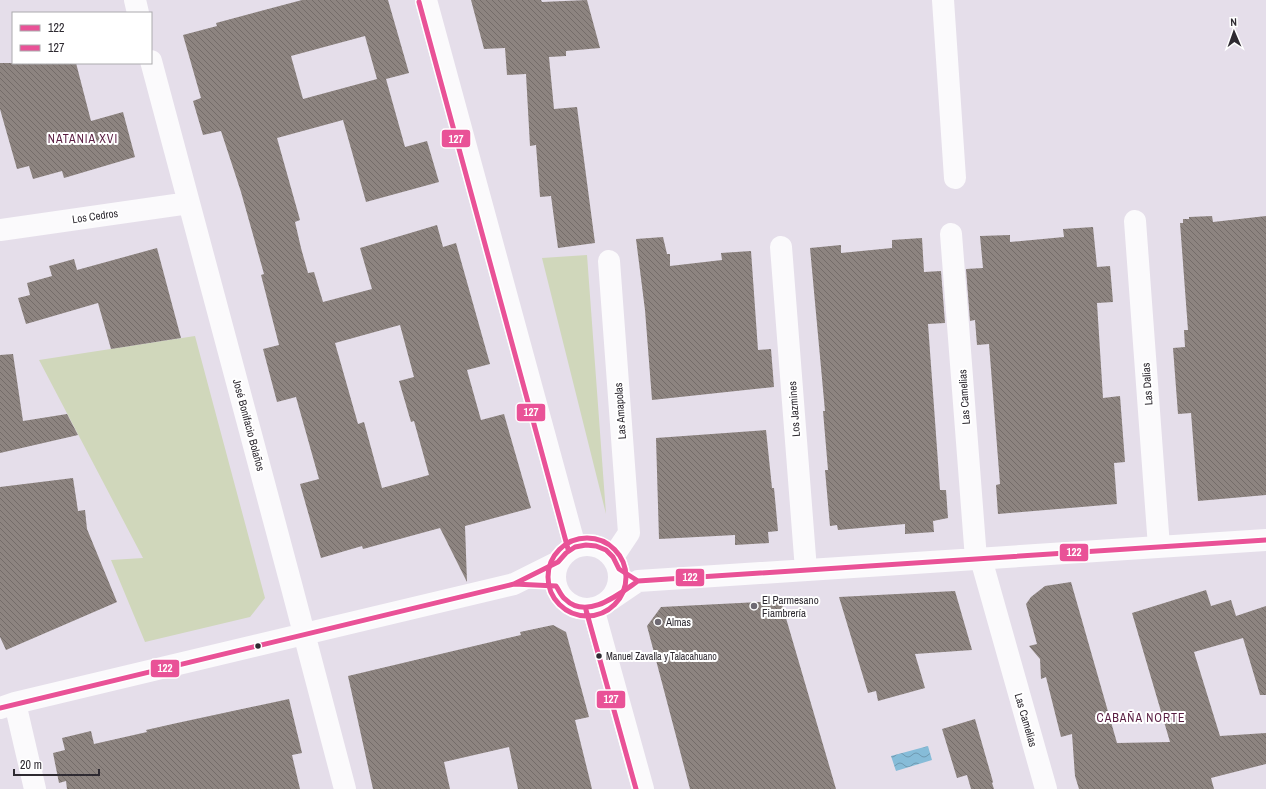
<svg xmlns="http://www.w3.org/2000/svg" width="1266" height="789" font-family="'Archivo Narrow',sans-serif">
	<style>
		.green { fill: #d0d7bb }
		.water { fill: url(#water-waves) }
		.building { fill: url(#building-back-hatch); fill-rule: evenodd }
		.lines { fill: none; stroke-linecap: round; stroke-linejoin: round }
		.minor { stroke: #fbfafc; stroke-width: 22 }
		.bus-1-casing { stroke: #fff; stroke-width: 8 }
		.bus-2-casing { stroke: #fff; stroke-width: 8 }
		.bus-1 { stroke: #e95297; stroke-width: 5 }
		.bus-2 { stroke: #e95297; stroke-width: 5 }
		.poi-dot { fill: #6e6972; stroke: #fff; stroke-width: 1.5 }
		.bus-dot { fill: #2e2a31; stroke: #fff; stroke-width: 1.5 }
		.labels { text-anchor: middle; stroke-width: 4; stroke-linejoin: round; paint-order: stroke }
		.bus-label { font-size: 10px; fill: #2e2a31; stroke: #fff; text-anchor: start }
		.street-label { font-size: 11px; fill: #2e2a31; stroke: #fff }
		.poi-label { font-size: 11px; fill: #2e2a31; stroke: #fff; text-anchor: start }
		.neighbourhood-label { font-size: 12px; letter-spacing: 1px; fill: #591d41; stroke: #fff }
		.line-badge { stroke: #fff; stroke-width: 1.5 }
		.badge-label { font-size: 11px; text-anchor: middle; font-weight: bold; fill: #fff }
	</style>
	<defs>
		<pattern id="water-waves" width="16" height="10" patternUnits="userSpaceOnUse"><rect width="16" height="10" fill="#86bcd8"/><path d="M0 5q4-4 8 0t8 0" fill="none" stroke="#6e99b0"/></pattern>
		<pattern id="building-back-hatch" width="6" height="6" patternUnits="userSpaceOnUse"><rect width="6" height="6" fill="#8d8480"/><path d="M-1 5l2 2M0 0l6 6M5-1l2 2" fill="none" stroke="#746c69"/></pattern>
	</defs>
	<rect width="100%" height="100%" fill="#e5deea"/>
	<!-- green -->
	<path class="green" d="M587,255L606,514L542,258Z
		M195,336L265,598L250,617L145,642L111,560L143,558L39,360Z"/>
	<!-- water -->
	<path class="water" d="M928,746L932,760L896,771L891,756Z"/>
	<!-- building -->
	<path class="building" d="M302,0H388L409,73L386,79L405,147L427,141L439,182L366,202L343,120L277,138L300,220L295,222L301,248L308,273L314,272L323,302L372,289L360,248L437,225L443,247L456,243L490,364L467,370L481,420L504,414L531,508L465,526L467,582L440,528L363,549L362,546L321,558L300,484L319,479L296,397L277,402L263,349L279,345L261,275L264,274L241,192L221,131L203,135L193,101L201,98L183,35L217,26L216,23ZM365,36L377,79L303,99L291,56ZM400,325L414,377L399,381L411,422L414,421L429,475L382,488L364,422L358,424L335,343Z
		M471,0H541L542,2L587,0L600,48L566,51V56L549,57L554,109L577,107L595,243L558,248L551,196L540,197L536,145L530,146L526,74L507,75L505,48L484,49Z
		M0,63H76L91,121L123,112L135,157L64,178L62,171L33,179L29,166L17,169L0,109Z
		M1212,216L1213,222L1266,216V495L1198,501L1191,413L1178,414L1173,348L1185,347L1184,330H1188L1180,223H1183V219H1189V217Z
		M1093,227L1097,267L1110,266L1113,302L1097,303L1103,398L1120,396L1125,462L1114,463L1117,504L998,514L996,485L1000,484L989,344L977,345L975,320L970,321L966,269L983,268L980,236L1010,235V242L1064,237L1063,229Z
		M663,237L667,254H670V266L722,260L721,253L751,251L758,350L771,349L774,387L652,400L645,310L636,239Z
		M922,238L924,272L941,271L945,323L928,324L940,490H946L948,518L933,521L934,532L905,534V524L838,530L837,525L830,526L825,470H828L823,411H825L810,248L841,245V253L892,248V240Z
		M157,248L181,338L111,349L98,303L26,324L18,298L30,295L27,283L52,276L49,266L74,259L77,270Z
		M13,354L23,421L67,414L78,435L0,453V355Z
		M766,430L772,488H774L778,531L768,532L769,543L735,545V535L659,539L656,438Z
		M73,478L78,511L85,510L87,529L117,602L6,650L0,637V487Z
		M1071,582L1117,743L1170,742L1132,613L1206,590L1211,606L1231,600L1236,616L1266,606V695H1260L1243,638L1194,652L1220,736L1266,733V764L1211,778L1214,789H1079L1075,776L1072,734L1061,737L1046,677L1041,679L1040,659L1029,646L1037,644L1026,604L1031,597L1045,586Z
		M955,591L972,650L915,654L925,688L878,701L876,691L868,693L839,597Z
		M781,601L836,789H690L647,626L661,607Z
		M553,625L566,632L589,717L575,720L592,789H518L509,747L444,762L450,789H373L348,676L521,635L520,632Z
		M289,699L302,753L292,755L300,789H67L66,781L59,783L53,753L65,750L62,738L91,731L94,744L147,732L146,730L177,723Z
		M975,719L993,782L992,783L994,789H971L967,775L957,778L942,729Z"/>
	<g class="lines">
		<!-- minor -->
		<path class="minor" d="M135,0L138,13
			M426,0L575,547
			M943,0L955,178
			M151,61L291,584L345,789
			M1135,221L1159,547
			M0,230L189,203
			M951,234L976,559
			M781,247L806,570
			M609,261L629,533L613,557
			M555 577a32 32 0 1 1 64 0a32 32 0 1 1-64 0Z
			M981,559L1046,789
			M610,600L638,581L1266,540
			M593,608L643,789
			M15,703L35,789
			M0,708L15,703L514,584L558,562"/>
		<defs>
			<path id="bus-1" d="M514,584L556,586C559,590 561,596 565,599C587,621 619,594 638,581L1266,540
				M0,708L514,584L558,562L566,553L575,547L586,545L596,546L606,550L613,557L619,569L638,581"/>
			<path id="bus-2" d="M419,2L568,549
				M548 577a39 39 0 1 1 78 0a39 39 0 1 1-78 0Z
				M586,610L636,789"/>
		</defs>
		<!-- bus-1 casing -->
		<use href="#bus-1" class="bus-1-casing"/>
		<!-- bus-2 casing -->
		<use href="#bus-2" class="bus-2-casing"/>
		<!-- bus-1 -->
		<use href="#bus-1" class="bus-1"/>
		<!-- bus-2 -->
		<use href="#bus-2" class="bus-2"/>
	</g>
	<!-- markers -->
	<g class="poi-dot">
		<circle cx="754" cy="606" r="4"/>
		<circle cx="658" cy="622" r="4"/>
	</g>
	<g class="bus-dot">
		<circle cx="258" cy="646" r="3.5"/>
		<circle cx="599" cy="656" r="3.5"/>
	</g>
	<g class="labels">
		<!-- bus labels -->
		<g class="bus-label">
			<text x="606" y="660">Manuel Zavalla y Talacahuano</text>
		</g>
		<!-- street labels -->
		<g class="street-label">
			<text transform="translate(95 216) rotate(-8)" y="4">Los Cedros</text>
			<text transform="translate(1147 384) rotate(-94)" y="4">Las Dalias</text>
			<text transform="translate(964 397) rotate(-94)" y="4">Las Camelias</text>
			<text transform="translate(794 409) rotate(-94)" y="4">Los Jazmines</text>
			<text transform="translate(620 411) rotate(-94)" y="4">Las Amapolas</text>
			<text transform="translate(249 425) rotate(75)" y="4">José Bonifacio Bolaños</text>
			<text transform="translate(1026 720) rotate(74)" y="4">Las Camelias</text>
		</g>
		<!-- poi labels -->
		<g class="poi-label">
			<text x="762" y="604">El Parmesano<tspan x="762" dy="13">Fiambrería</tspan></text>
			<text x="666" y="626">Almas</text>
		</g>
		<!-- neighbourhood labels -->
		<g class="neighbourhood-label">
			<text x="83" y="143">NATANIA XVI</text>
			<text x="1141" y="722">CABAÑA NORTE</text>
		</g>
	</g>
	<g class="line-badge">
		<rect x="441" y="129" width="30" height="19" rx="4" fill="#e95297"/>
		<rect x="516" y="403" width="30" height="19" rx="4" fill="#e95297"/>
		<rect x="1059" y="543" width="30" height="19" rx="4" fill="#e95297"/>
		<rect x="675" y="568" width="30" height="19" rx="4" fill="#e95297"/>
		<rect x="150" y="659" width="30" height="19" rx="4" fill="#e95297"/>
		<rect x="596" y="690" width="30" height="19" rx="4" fill="#e95297"/>
	</g>
	<g class="badge-label">
		<text x="456" y="143">127</text>
		<text x="531" y="416">127</text>
		<text x="1074" y="556">122</text>
		<text x="690" y="581">122</text>
		<text x="165" y="672">122</text>
		<text x="611" y="703">127</text>
	</g>
	<!-- legend -->
	<rect x="12" y="12" width="140" height="52" fill="#ffffff" stroke="#abaaad"/>
	<rect x="20" y="25" width="20" height="6" fill="#e95297" stroke="#abaaad"/>
	<text x="48" y="32" font-size="12" fill="#2e2a31">122</text>
	<rect x="20" y="45" width="20" height="6" fill="#e95297" stroke="#abaaad"/>
	<text x="48" y="52" font-size="12" fill="#2e2a31">127</text>
	<!-- north arrow -->
	<g transform="translate(1234 32) rotate(358)" stroke="#ffffff" stroke-width="3" paint-order="stroke">
	<path d="M0-3L7 15L0 10L-7 15Z" fill="#2e2a31"/>
	<text y="-6" font-size="11" font-weight="bold" text-anchor="middle" fill="#2e2a31">N</text>
	</g>
	<!-- scale -->
	<path d="M14 769v6h85v-6" fill="none" stroke="#2e2a31" stroke-width="2"/>
	<text x="20" y="769" font-size="12" fill="#2e2a31" stroke="#ffffff" stroke-width="3" paint-order="stroke">20 m</text>
</svg>
